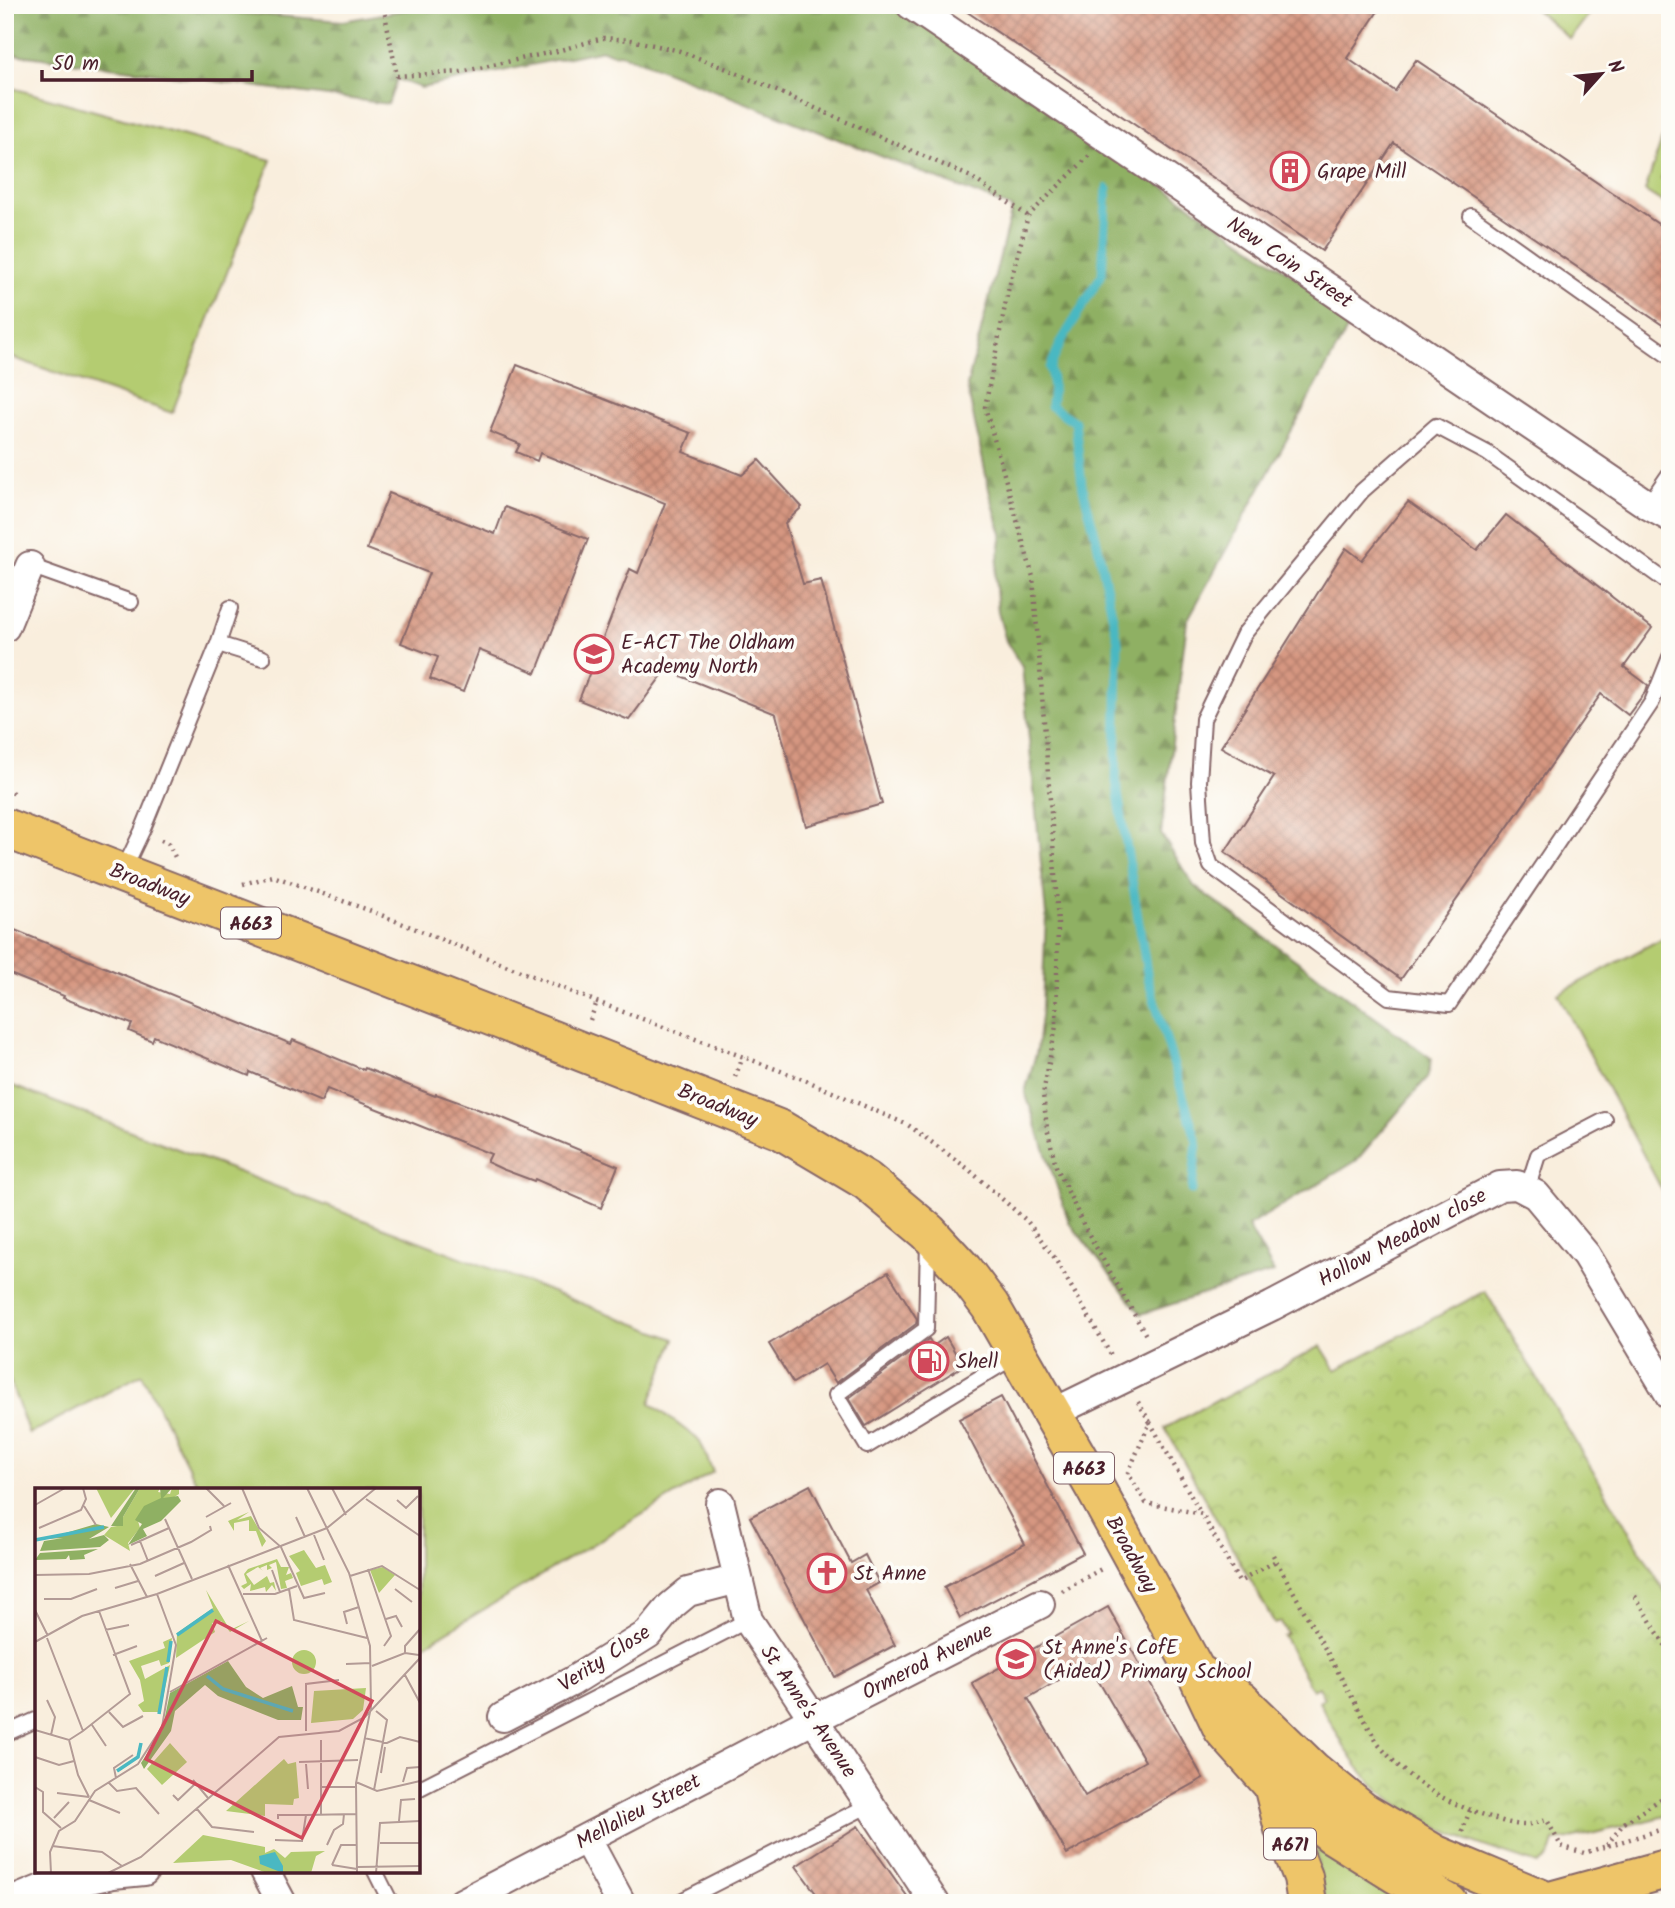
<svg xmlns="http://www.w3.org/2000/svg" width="1675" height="1908" font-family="Kalam,sans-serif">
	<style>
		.grass { fill: #b4cc71; stroke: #7f764e; stroke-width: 2 }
		.forest { fill: url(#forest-firs); stroke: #6c6847; stroke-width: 2 }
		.park { fill: url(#park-crowns); stroke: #7f764e; stroke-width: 2 }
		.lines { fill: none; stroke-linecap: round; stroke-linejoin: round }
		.stream { stroke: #4ab8c2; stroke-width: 9 }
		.building { fill: url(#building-cross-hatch); fill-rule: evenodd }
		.service-casing { stroke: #876769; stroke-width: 18 }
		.minor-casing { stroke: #876769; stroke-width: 32 }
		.primary-casing { stroke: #876769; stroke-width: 42 }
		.path { stroke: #876769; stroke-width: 4.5; stroke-dasharray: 2 5; stroke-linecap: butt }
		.service { stroke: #fff; stroke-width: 14 }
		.minor { stroke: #fff; stroke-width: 28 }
		.primary { stroke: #eec569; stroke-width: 38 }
		.labels { text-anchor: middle; stroke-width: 7; stroke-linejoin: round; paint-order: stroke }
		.shield { fill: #fdfcf7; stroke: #806168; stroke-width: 2 }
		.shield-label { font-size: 19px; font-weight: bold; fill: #4a1f2b }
		.poi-label { font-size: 21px; fill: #4a1f2b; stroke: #fdfcf7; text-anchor: start }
		.street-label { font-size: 21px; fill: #4a1f2b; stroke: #fdfcf7 }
		.inset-river { fill: none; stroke: #4ab8c2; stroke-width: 3.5 }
		.inset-road { fill: none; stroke: #b39b96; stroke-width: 2 }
		.view { fill: #d1495b; fill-opacity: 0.15; stroke: #d1495b; stroke-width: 3.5 }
		.inset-edge { fill: none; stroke: #4a1f2b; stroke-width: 3.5 }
	</style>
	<defs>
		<pattern id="forest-firs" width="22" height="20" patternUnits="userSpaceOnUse" patternTransform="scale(1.75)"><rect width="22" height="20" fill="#8fb063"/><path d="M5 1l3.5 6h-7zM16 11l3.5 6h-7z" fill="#778f52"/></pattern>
		<pattern id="park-crowns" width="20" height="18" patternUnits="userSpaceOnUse" patternTransform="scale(1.75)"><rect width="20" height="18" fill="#b4cc71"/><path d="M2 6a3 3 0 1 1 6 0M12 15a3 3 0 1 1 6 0" fill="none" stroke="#9caf62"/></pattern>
		<pattern id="building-cross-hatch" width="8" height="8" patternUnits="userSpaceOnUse" patternTransform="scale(1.75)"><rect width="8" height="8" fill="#d69781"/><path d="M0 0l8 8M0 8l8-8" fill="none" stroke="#b07b6a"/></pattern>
	</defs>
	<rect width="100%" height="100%" fill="#fdfcf7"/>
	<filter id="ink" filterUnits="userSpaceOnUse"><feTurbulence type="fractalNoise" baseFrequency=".0143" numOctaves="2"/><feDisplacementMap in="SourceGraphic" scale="14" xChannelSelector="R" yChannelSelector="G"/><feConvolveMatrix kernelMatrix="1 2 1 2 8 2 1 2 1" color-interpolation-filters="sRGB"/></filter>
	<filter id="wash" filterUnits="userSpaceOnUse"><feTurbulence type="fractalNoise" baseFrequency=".00686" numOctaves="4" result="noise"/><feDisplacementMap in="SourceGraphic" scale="28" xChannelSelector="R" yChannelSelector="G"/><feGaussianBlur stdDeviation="1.57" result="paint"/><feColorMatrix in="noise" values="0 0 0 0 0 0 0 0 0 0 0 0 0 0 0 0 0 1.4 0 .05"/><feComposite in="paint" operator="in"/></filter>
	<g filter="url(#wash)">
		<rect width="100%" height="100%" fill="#f9eedd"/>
		<!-- grass -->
		<path class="grass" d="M1530,5H1596L1570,39Z
			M5,86L271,160L172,413L5,355Z
			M1670,123V165L1661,179L1670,186V207L1645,191L1662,139Z
			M1670,934V1205L1558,994Z
			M5,1083L675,1339L650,1403L700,1441L713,1472L418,1649V1490H200L142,1374L29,1434L5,1367Z
			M1313,1842L1410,1903H1326Z"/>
		<!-- forest -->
		<path class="forest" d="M5,5H134L343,21L433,5H898L1354,317L1187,621L1161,834L1194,886L1432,1059L1427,1078L1356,1161L1248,1226L1274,1272L1141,1314L1069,1222L1025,1092L1037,1050L1042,1007L1046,915L1022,667L1006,641L998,612L995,576L1002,534L990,494L967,386L1012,208L620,53L613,54L603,50L421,88L397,79L388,104L5,53Z"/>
		<!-- park -->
		<path class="park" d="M1485,1291L1670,1600V1815L1570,1839L1554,1841C1551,1853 1550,1859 1538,1864C1473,1843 1403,1823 1359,1768C1344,1749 1332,1723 1319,1702L1324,1698L1318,1687L1312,1690L1283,1636L1287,1634L1281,1622L1275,1624L1165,1428L1218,1399L1220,1400L1321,1346L1336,1370Z"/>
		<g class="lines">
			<!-- stream -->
			<path class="stream" d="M1107,188L1102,274L1061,342L1050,368L1053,387L1051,406L1075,422L1082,485L1096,537L1118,642L1116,781L1148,979L1197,1142L1192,1190"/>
		</g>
		<g id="blocks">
			<!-- building -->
			<path class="building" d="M957,5H1382L1347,58L1395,91L1416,60L1670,232V330L1394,143L1322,251Z
				M517,365L691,433L683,452L742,475L759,460L802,507L785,523L803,584L821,580L882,804L806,826L776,714L666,670L629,720L579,700L630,569L638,573L665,503L540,453L537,461L516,452L520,444L490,432Z
				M389,493L495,534L505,507L588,539L536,673L479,650L463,692L430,679L438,657L401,643L429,573L367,549Z
				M1408,502L1477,550L1506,515L1652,628L1624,667L1648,685L1646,691L1628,715L1601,694L1401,979L1225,852L1274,777L1221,747L1346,548L1362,560Z
				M5,926L291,1044L293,1040L364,1070L365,1068L435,1096L436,1094L505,1119L618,1166L601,1208L535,1179L534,1181L502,1169L487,1162L491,1154L385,1112L327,1089L321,1102L250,1072L249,1076L154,1036L152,1041L129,1031L132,1024L63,998L64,996L5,972Z
				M888,1272L917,1319L916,1324L836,1383L824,1364L793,1383L769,1344Z
				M946,1337L963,1366L866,1426L849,1398L929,1339L933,1346Z
				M1001,1397L1083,1553L960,1618L944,1587L1025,1544L959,1419Z
				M810,1485L851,1563L865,1555L879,1583L866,1590L895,1645L835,1677L750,1517Z
				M1108,1607L1203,1778L1067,1854L972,1683ZM1088,1663L1145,1761L1085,1796L1028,1698Z
				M858,1826L870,1844L912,1903H823L796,1866Z"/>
		</g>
	</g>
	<g filter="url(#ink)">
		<use href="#blocks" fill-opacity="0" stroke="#876769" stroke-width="2"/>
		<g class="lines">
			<defs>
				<path id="service" d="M1471,216L1670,357
					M1648,505L1670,473
					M30,566L131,602
					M1670,584L1487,453L1436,426L1362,491L1244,634L1203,719L1199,782L1203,843L1211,866L1389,997L1449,1004L1652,702L1670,657
					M218,644L230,608
					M123,871L142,831L218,644L263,658
					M1527,1190L1538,1155L1605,1120
					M928,1241L926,1329L836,1395L867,1446L1017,1355
					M5,1734L36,1720
					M418,1789L748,1620
					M375,1871L391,1903
					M677,1903L871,1804"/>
				<path id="minor" d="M911,5L1648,505L1670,517
					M5,627L30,566
					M1053,1413L1272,1306L1500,1186L1517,1185L1536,1195L1586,1255L1670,1395
					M720,1503L748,1620L935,1903
					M503,1717L571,1682L648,1634L671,1606L688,1592L738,1579
					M586,1838L621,1903
					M265,1871L282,1903
					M8,1903L42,1889L113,1874L144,1871
					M462,1903L814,1719L1040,1604"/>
				<path id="primary" d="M5,828L496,1018L781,1130L867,1181L928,1232L963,1270L990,1306L1095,1488L1196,1672L1223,1729L1273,1785L1332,1834L1396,1874L1448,1903
					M1196,1672L1241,1701L1313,1771L1362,1811L1436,1855L1551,1903
					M1273,1785L1284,1829L1303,1877L1307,1903
					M1543,1903L1670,1868"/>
			</defs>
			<!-- service casing -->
			<use href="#service" class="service-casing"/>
			<!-- minor casing -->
			<use href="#minor" class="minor-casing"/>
			<!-- primary casing -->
			<use href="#primary" class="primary-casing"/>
			<!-- path -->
			<path class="path" d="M385,14L397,76L461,72L557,51L603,38L631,40L680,51L727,69L971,177L1028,216
				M1089,156L1028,216L1008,291L985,407L1033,577L1052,826L1058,924L1056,1026L1043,1094L1047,1128L1056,1166L1084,1226L1147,1337
				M5,790L16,794
				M161,840L168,843L176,859
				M243,884L273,876L371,911L597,1002L805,1080L908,1125L967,1168L1027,1221L1054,1257L1111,1355
				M590,1020L597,1002
				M735,1077L743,1057
				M1138,1402L1150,1422L1128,1473L1146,1503L1202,1514L1239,1582L1276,1561
				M1150,1422L1201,1514
				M1273,1555L1378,1744C1411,1783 1440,1800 1487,1816C1499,1820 1513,1825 1525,1825C1532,1824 1540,1822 1547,1820L1561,1846L1584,1853L1663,1829
				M1062,1591L1103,1568
				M1635,1596L1670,1653
				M1462,1832L1470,1810
				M1607,1845L1624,1823L1670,1793"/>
			<!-- service -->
			<use href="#service" class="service"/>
			<!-- minor -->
			<use href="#minor" class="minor"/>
			<!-- primary -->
			<use href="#primary" class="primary"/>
		</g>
	</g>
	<!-- icons -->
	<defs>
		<symbol id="building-ring" viewBox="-11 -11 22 22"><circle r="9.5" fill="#fdfcf7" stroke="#d1495b" stroke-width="1.5"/><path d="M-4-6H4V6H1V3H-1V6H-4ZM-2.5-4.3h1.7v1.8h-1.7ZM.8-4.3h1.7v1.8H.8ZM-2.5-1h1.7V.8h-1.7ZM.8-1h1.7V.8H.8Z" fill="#d1495b"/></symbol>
		<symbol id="school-ring" viewBox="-11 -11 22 22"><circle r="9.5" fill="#fdfcf7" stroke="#d1495b" stroke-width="1.5"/><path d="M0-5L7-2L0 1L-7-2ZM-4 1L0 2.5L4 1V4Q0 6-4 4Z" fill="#d1495b"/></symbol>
		<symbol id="fuel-ring" viewBox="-11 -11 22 22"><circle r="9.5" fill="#fdfcf7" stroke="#d1495b" stroke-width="1.5"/><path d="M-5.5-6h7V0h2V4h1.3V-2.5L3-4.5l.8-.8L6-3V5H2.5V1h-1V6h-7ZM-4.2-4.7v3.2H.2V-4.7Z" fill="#d1495b"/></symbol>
		<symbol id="church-ring" viewBox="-11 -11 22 22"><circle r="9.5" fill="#fdfcf7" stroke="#d1495b" stroke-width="1.5"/><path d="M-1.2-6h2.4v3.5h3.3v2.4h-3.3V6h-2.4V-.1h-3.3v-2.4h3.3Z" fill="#d1495b"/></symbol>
	</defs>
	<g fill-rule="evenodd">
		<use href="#building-ring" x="1268" y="149" width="44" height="44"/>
		<use href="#school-ring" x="572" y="632" width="44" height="44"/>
		<use href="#fuel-ring" x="907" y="1339" width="44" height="44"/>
		<use href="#church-ring" x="805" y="1551" width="44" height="44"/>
		<use href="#school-ring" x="994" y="1637" width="44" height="44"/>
	</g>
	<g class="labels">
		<!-- shield labels -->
		<g class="shield">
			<rect x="221" y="907.5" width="60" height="31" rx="5"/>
			<rect x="1054" y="1452.5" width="60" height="31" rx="5"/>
			<rect x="1264" y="1828.5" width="52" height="31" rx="5"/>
		</g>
		<g class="shield-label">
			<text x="251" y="930">A663</text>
			<text x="1084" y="1475">A663</text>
			<text x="1290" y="1851">A671</text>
		</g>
		<!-- poi labels -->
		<g class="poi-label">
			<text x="1317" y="178">Grape Mill</text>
			<text x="621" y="649">E-ACT The Oldham<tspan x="621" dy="24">Academy North</tspan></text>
			<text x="956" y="1368">Shell</text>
			<text x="854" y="1580">St Anne</text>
			<text x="1043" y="1654">St Anne's CofE<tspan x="1043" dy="24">(Aided) Primary School</tspan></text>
		</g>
		<!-- street labels -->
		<g class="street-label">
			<text transform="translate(1290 262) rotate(34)" y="7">New Coin Street</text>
			<text transform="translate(150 884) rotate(21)" y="7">Broadway</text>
			<text transform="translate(718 1105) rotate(22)" y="7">Broadway</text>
			<text transform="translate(1402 1237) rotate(-28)" y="7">Hollow Meadow close</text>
			<text transform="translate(1132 1554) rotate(61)" y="7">Broadway</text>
			<text transform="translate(604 1658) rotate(-33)" y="7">Verity Close</text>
			<text transform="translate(927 1661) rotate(-27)" y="7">Ormerod Avenue</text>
			<text transform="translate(809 1711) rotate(56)" y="7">St Anne's Avenue</text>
			<text transform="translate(638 1811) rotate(-28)" y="7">Mellalieu Street</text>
		</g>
	</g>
	<!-- overview -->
	<g transform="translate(35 1488)">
		<rect width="385" height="385" fill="#f9eedd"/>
		<path d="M61,0H100L76,30ZM105,0H125L123,4L135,6L137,0H144V6L103,33L105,40L93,55L95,63L69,47L76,39L88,37V29ZM214,24L202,32L216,28L231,53L227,59L221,43H214V32L199,35V43L193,33ZM269,62L281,80L290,77L297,94L289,97L287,91L266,98L261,85L265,83L254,68ZM348,79L360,87L344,105L335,82ZM171,102L195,142L214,133L195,144L186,133L177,135L180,144L141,170L142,145L178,120ZM137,150L134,175L126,178L124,172L106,178L110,191L135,177L125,224H108L103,217L109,213L105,192L94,173L130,160L128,154ZM257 174a12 12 0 1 1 24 0a12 12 0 1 1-24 0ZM135,255L152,274L127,297L112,281ZM249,271L253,276L261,274L264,310L259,311L258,317L230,316V328L191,323ZM168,347L230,359V365L239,361L250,370L256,364L290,363L281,368L276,385H232L196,372L138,375Z" fill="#b4cc71"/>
		<path d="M101,0H105L88,29V38H76ZM125,0H137L128,10L143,8L146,13L126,33L108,41L112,48L93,57L107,36L100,32L109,18L126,10ZM61,36L74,39L54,51L69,47L74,52L65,59L5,63L9,53L28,50L10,51ZM63,61L49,67L50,71L35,72L34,67L31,71L0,72L5,65ZM193,173L211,199L228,210L257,198L263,219H268L266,232H243L183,208L170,197L140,223L136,243L109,281L106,275L127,243L135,205Z" fill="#8fb063"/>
		<path d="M331,200L328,222L318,231L276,235L279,203Z" fill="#b4cc71"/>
		<path d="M242,71L246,79H254L251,87L256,85L258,90L250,93L252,100L246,101L241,74L234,77L237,80L232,82V77L225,80L228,83L223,79L211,86L219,97L232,88L235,95L239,94L241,103L237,97L231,104L230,99L215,103L216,96L209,101L206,98L212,95L209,86L213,81Z" fill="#b4cc71"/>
		<path d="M240,364L248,378V385L225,376L224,368Z" fill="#4ab8c2"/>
		<path class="inset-river" d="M0,52L69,39M142,147L178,122M133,174L136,153M172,188L188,201L258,223M124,226L132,179M82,283L103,269L106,255"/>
		<path class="inset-road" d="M171,0L189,18M207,0L224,40L246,59L269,110L290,105M272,0L314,85L335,158L336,219L321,295L322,385M297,0L311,27M331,11L385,48M362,12L371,20L383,8M0,17L30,0M49,18L61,37M171,29L196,15M261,29L270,49M130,31L157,91M4,40L46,22L51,11L48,0M292,40L341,0M279,47L289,72M105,53L113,73M96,57L134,40M95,76L112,109M193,77L227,153M333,81L356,148L349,158M237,82L245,104M0,87L54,86L105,76L156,54L176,42L175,38M120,88L149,75M315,88L347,78L385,102M80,100L103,93M254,101L259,132L332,150M360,101L377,114M208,106H240L262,98M9,111H36L62,101M0,122L13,148M351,131L361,128L367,139M312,136L309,124L324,119M70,142L94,137M12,150L48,243L95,206L64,123M0,154L47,128L122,106L292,40M370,165V158L385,141M78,167L102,158M311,176L336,175M337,178L370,165L384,167M370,187L385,215M135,204L232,150M12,212L20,229L16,247M74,224L88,239L108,228M57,237L71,258M0,242L34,252L48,243M271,243V196L304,192M329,250L352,255L365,249L385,254M34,252L43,287L54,309M286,252V327M0,269L24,277L39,273M264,274L323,272M271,276L273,301M346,285L350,259M81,290L79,280L98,267M158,292L173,310M73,294L82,303L101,300L124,326M321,294L342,303L385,293M368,294L372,280L385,279M0,299L8,304V324L26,340M286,299H320M339,302L352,232L341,223M22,305L54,309M138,307L143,312L161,295M54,312L85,325M162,321L177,339L219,344M271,327L321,326M19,330L34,314M364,333L366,312L380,311M240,352L267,353L271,327H243V331M345,355H385M292,357L299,342L308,336L309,326M17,358L67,364L87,378M297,377L306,357H322M297,377L322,381M322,379L385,378M16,385L15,364L24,343L40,333L60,303L103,276L127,239L141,157L122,106M73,385L106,369L244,249L304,243L330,229L385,170M341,385L345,335L385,333"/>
		<path class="view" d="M181,133L337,213L267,350L111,271Z"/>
		<rect width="385" height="385" class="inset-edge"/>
	</g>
	<!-- margin -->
	<rect width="1675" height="1908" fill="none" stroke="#fdfcf7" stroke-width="28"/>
	<!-- north arrow -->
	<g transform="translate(1601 74) rotate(63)" stroke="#fdfcf7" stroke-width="5" paint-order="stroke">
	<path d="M0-5L12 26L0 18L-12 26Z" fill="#4a1f2b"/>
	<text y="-10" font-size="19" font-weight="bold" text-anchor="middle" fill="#4a1f2b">N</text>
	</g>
	<!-- scale -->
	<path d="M42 70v10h210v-10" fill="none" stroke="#4a1f2b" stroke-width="3.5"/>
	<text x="52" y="70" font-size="21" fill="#4a1f2b" stroke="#fdfcf7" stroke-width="5" paint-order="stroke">50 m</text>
</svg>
